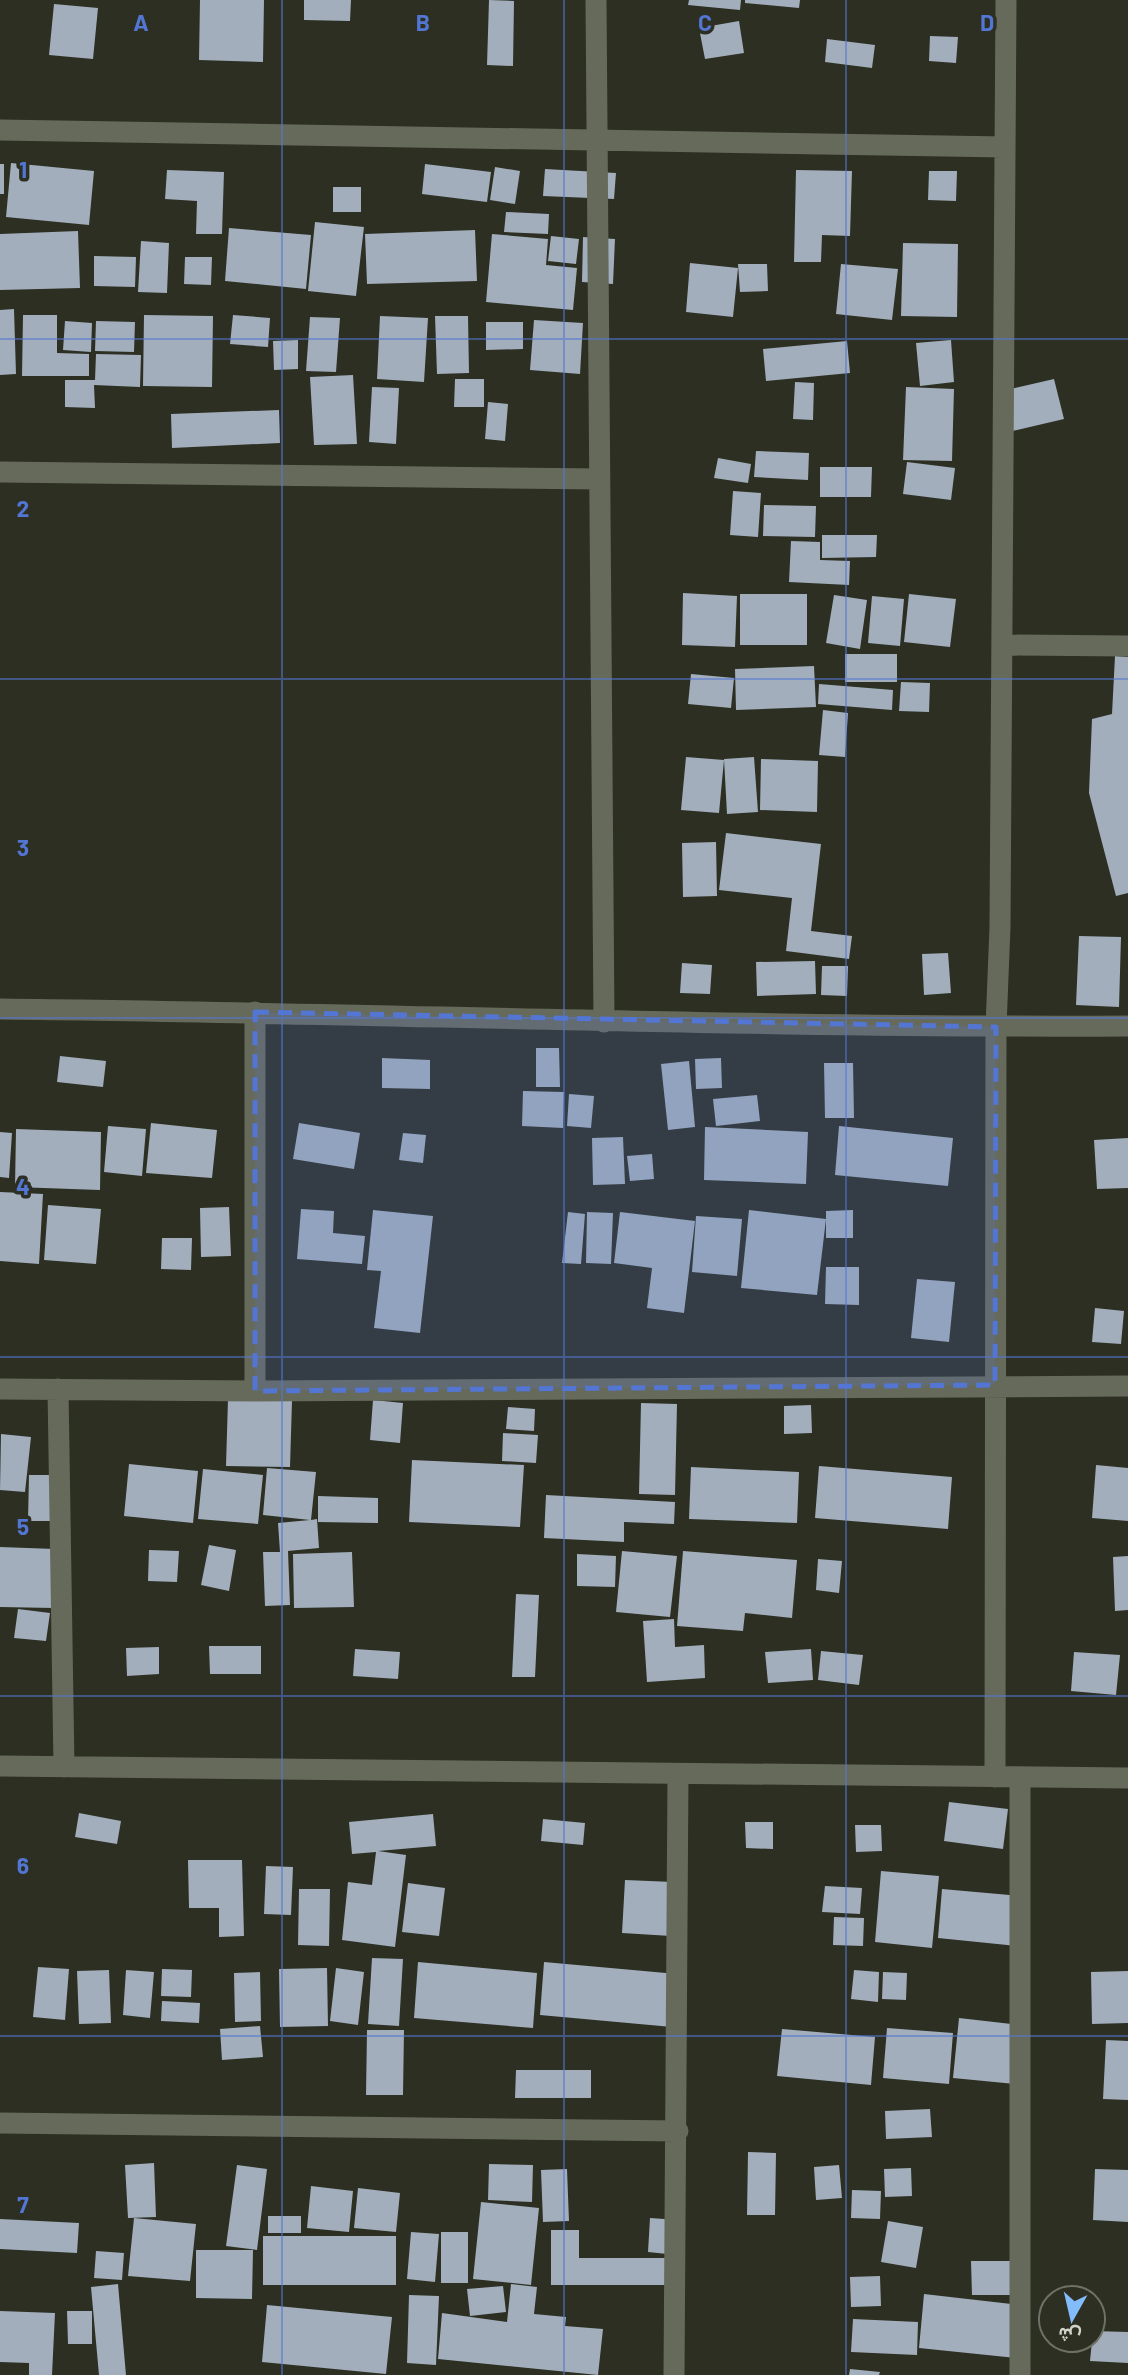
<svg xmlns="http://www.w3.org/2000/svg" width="1128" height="2375" font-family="Barlow,Vazirmatn,sans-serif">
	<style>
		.building { fill: #a2aebc }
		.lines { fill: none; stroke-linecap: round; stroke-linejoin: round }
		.street { stroke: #666a5b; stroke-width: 21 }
		.marked { fill: #5376d4; fill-opacity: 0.2; stroke: #5376d4; stroke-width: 5; stroke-dasharray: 14 9; stroke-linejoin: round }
		.grid { fill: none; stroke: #5376d4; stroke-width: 2; stroke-opacity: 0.55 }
		.grid-label { font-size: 23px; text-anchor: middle; font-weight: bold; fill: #5376d4; stroke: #2c2f22; stroke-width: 7; stroke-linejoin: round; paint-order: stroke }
	</style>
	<rect width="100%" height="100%" fill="#2c2f22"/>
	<!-- building -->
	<path class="building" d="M200,0H264L263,62L199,60Z
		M304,0H351L350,21L304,20Z
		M489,0L514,1L513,66L487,65Z
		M689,0H741L740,10L688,5Z
		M745,0H800L799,8L745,3Z
		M54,4L98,8L93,59L49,55Z
		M739,21L744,53L705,59L699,28Z
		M930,36L958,37L956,63L929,61Z
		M827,39L875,45L872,68L825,62Z
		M11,163L94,171L89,225L6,217Z
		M0,164H4V194H0Z
		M425,164L491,172L487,202L422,194Z
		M495,167L520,171L515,204L490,200Z
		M545,169L616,173L614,199L543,196Z
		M167,170L224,172L222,234H196L197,201L165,199Z
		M796,170L852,171L850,236L822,235L821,262H794Z
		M929,171H957L956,201L928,200Z
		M333,187H361V212H333Z
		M506,212L549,214L548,234L504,232Z
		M315,222L364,227L356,296L308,291Z
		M229,228L311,235L306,289L225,281Z
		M475,230L477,281L367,284L365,234Z
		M78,231L80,288L0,290V234Z
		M492,234L548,239L546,265L577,268L573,310L486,302Z
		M551,236L579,239L576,264L548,261Z
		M583,237L615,239L613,284L582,282Z
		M141,241L169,243L167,293L138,292Z
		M903,243L958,244L957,317L901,316Z
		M94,256L136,257L135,287L94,286Z
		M185,257H212L211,285L184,284Z
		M690,263L738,268L733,317L686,312Z
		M738,264H767L768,291L740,292Z
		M841,264L898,269L892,320L836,314Z
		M14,309L16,374L0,375V310Z
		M23,315H57V353L89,354V376H22Z
		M144,315L213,316L212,387L143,386Z
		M233,315L270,318L268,347L230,344Z
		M380,316L428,318L424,382L377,379Z
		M435,316H468L469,373L437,374Z
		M310,317L340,318L336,372L306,371Z
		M534,320L583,323L580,374L530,370Z
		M65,321L92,323L91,352L63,350Z
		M96,321L135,322L134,352L95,351Z
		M486,322H523V349L486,350Z
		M298,340V369L274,370L273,341Z
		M951,340L954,382L920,386L916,343Z
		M847,341L850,373L766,381L763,349Z
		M96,354L141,355L140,387L94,385L95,408L65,407V380H95Z
		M353,375L357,444L314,445L310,377Z
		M455,379H484V407H454Z
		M1054,379L1064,419L1008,432L998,392Z
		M795,382L814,383L813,420L793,419Z
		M372,387L399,388L396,444L369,442Z
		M906,387L954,389L952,461L903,460Z
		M488,402L508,404L505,441L485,439Z
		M279,410L280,443L172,448L171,414Z
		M756,451L809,453L808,480L754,477Z
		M718,458L751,464L748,483L714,478Z
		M907,462L955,468L951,500L903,494Z
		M820,467H872L871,497H820Z
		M733,491L761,493L758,537L730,535Z
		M764,505L816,506L815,537L763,536Z
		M822,535H877L876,557L822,558Z
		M791,541L820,542V560L850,561L849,585L789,582Z
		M683,593L737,596L735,647L682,645Z
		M740,594H807V645H740Z
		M909,594L956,599L950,647L904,642Z
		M834,595L867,600L860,649L826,643Z
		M872,596L904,599L900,646L868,643Z
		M845,654H897V682H845Z
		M1115,656L1128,657V893L1116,896L1089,793L1092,719L1112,714Z
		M814,666L816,707L736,710L735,669Z
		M691,674L734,678L731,708L688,704Z
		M901,682L930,683L929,712L899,711Z
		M819,684L893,690L892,710L818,704Z
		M823,710L848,713L845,757L819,755Z
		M686,757L724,760L719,813L681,810Z
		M754,757L758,812L727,814L724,759Z
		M761,759L818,761L817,812L760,810Z
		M726,833L821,844L811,931L852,936L849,959L786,951L792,898L719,890Z
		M716,842L717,896L683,897L682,843Z
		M1079,936L1121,937L1119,1007L1076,1005Z
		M948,953L951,993L924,995L922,954Z
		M815,961L816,994L757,996L756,962Z
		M682,963L712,965L710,994L680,993Z
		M822,966H848L847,996L821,995Z
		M536,1048H559L560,1087H536Z
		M60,1056L106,1061L103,1087L57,1082Z
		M382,1058L430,1060V1089L382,1088Z
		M721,1058L722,1088L696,1089L695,1059Z
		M689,1061L695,1127L668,1130L661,1064Z
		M824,1063H853L854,1118H825Z
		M523,1091L564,1092L563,1128L522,1126Z
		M569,1094L594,1096L591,1128L567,1126Z
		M757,1095L760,1121L716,1126L713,1099Z
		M151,1123L217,1130L212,1178L146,1173Z
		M299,1123L360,1133L354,1169L293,1159Z
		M108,1126L146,1129L142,1176L104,1172Z
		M839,1126L953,1138L948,1186L835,1175Z
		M705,1127L808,1132L806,1184L704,1180Z
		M16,1129L101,1132L100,1190L15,1187Z
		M0,1132L12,1133L9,1178L0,1177Z
		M403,1133L426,1135L423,1163L399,1160Z
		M623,1137L625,1184L593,1185L592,1138Z
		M1128,1138V1188L1097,1189L1094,1140Z
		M652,1154L654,1179L630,1181L627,1156Z
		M0,1192L43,1194L39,1264L0,1261Z
		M48,1205L101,1209L96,1264L44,1260Z
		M229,1207L231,1256L201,1257L200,1208Z
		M301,1209L334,1211L333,1233L365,1236L362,1264L297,1259Z
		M373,1210L433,1216L420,1333L374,1328L381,1271L367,1270Z
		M749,1210L826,1219L817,1295L741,1288Z
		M853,1210V1238H826V1211Z
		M568,1212L585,1214L581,1264L562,1263Z
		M587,1212L613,1213L611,1264L586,1263Z
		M620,1212L695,1221L684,1313L647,1308L652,1268L614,1263Z
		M696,1216L742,1219L737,1276L692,1272Z
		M162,1238H192L191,1270L161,1269Z
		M826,1267H859V1305L825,1304Z
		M917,1279L955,1282L949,1342L911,1338Z
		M1095,1308L1124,1311L1121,1344L1092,1342Z
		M228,1399L292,1401L290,1467L226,1466Z
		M373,1400L403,1403L400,1443L370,1440Z
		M641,1403L677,1404L675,1495L639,1494Z
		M811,1405L812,1433L784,1434V1406Z
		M508,1407L535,1409L534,1431L506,1429Z
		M503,1433L538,1435L536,1463L502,1461Z
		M1,1434L31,1437L25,1492L0,1490Z
		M412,1460L524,1465L520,1527L409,1522Z
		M129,1464L198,1471L193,1523L124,1516Z
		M1096,1465L1128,1468V1521L1092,1518Z
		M819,1466L952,1477L948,1529L815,1518Z
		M691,1467L799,1472L797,1523L689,1519Z
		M267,1468L316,1472L311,1520L317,1519L319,1548L288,1551L290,1605L265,1606L263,1552H280L278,1523L310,1520L263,1515Z
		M203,1469L263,1475L258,1524L198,1519Z
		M29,1475H54L53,1521H28Z
		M546,1495L675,1502L674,1524L624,1522V1542L544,1538Z
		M318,1496L378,1498V1523L318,1522Z
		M209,1545L236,1550L229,1591L201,1585Z
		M0,1547L55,1549L54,1608L0,1607Z
		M149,1550L179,1551L177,1582L148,1581Z
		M622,1551L677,1556L670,1617L616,1612Z
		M683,1551L797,1560L792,1618L745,1613L743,1631L677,1626Z
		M352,1552L354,1607L294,1608L293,1554Z
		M577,1554L616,1556L615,1587L577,1586Z
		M1128,1556V1610L1115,1611L1113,1557Z
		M818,1559L842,1561L839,1593L816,1590Z
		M516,1594L539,1595L535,1677H512Z
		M18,1609L50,1613L46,1641L14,1638Z
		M674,1619L675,1647L704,1645L705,1678L647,1682L643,1621Z
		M209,1646H261V1674H210Z
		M159,1647V1674L127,1676L126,1648Z
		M355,1649L400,1652L398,1679L353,1676Z
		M811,1649L813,1680L768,1683L765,1652Z
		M821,1651L863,1655L859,1685L818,1680Z
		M1074,1652L1120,1655L1116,1695L1071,1691Z
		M949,1802L1008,1809L1003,1849L944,1841Z
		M79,1813L121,1821L117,1844L75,1837Z
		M433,1814L436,1846L378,1851L406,1855L395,1947L342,1940L348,1882L372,1885L376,1852L352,1854L349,1822Z
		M543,1819L585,1823L583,1845L541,1841Z
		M745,1822H773V1849L746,1848Z
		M855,1825H881L882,1851L856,1852Z
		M188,1860H242L244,1936L219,1937V1908H189Z
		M266,1866L293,1867L291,1915L264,1914Z
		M881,1871L939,1876L932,1948L875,1942Z
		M625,1880L673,1882L671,1936L622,1933Z
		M408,1883L445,1888L439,1936L402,1932Z
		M825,1886L862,1888L860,1914L822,1912Z
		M299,1889H330L329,1946L298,1945Z
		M942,1889L1022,1896L1017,1946L938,1938Z
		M834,1917L864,1918L863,1946L833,1945Z
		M372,1958L403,1959L399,2026L368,2024Z
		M418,1962L537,1973L533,2028L414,2018Z
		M544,1962L677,1974L672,2027L540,2015Z
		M38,1967L69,1969L65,2020L33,2017Z
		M327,1968L328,2026L280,2027L279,1969Z
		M336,1968L364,1972L358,2025L330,2021Z
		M162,1969L192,1970L191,1997L161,1996Z
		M109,1970L111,2023L79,2024L77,1971Z
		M126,1970L154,1972L150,2018L123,2015Z
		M854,1970L879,1972L878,2002L851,1999Z
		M1128,1971V2023L1092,2024L1091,1972Z
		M260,1972L261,2021L235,2022L234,1973Z
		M883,1972L907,1973L906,2000L882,1999Z
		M162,2001L200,2003L199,2023L161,2021Z
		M959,2018L1021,2025L1015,2084L953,2078Z
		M260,2026L263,2057L222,2060L220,2029Z
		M887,2028L953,2033L949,2084L883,2078Z
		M782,2029L875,2037L871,2085L777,2076Z
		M367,2030H404L403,2095H366Z
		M1106,2040L1128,2041V2100L1103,2099Z
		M516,2070H591V2098H515Z
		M930,2109L932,2137L886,2139L885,2111Z
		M748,2152L776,2153L775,2215H747Z
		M154,2163L156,2217L128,2218L125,2165Z
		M489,2164L533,2165L532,2202L488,2200Z
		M237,2165L267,2169L257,2250L226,2246Z
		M839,2165L842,2198L816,2200L814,2167Z
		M911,2168L912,2196L885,2197L884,2169Z
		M567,2169L569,2221L543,2222L541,2170Z
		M1095,2169L1128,2170V2222L1093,2220Z
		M311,2186L353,2191L349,2232L307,2228Z
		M358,2188L400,2193L396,2232L354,2228Z
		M852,2190L881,2191L880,2219L851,2218Z
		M481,2202L539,2208L531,2285L473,2279Z
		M268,2216H301V2233H268Z
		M134,2218L196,2224L190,2281L128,2276Z
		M650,2218L679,2220L677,2255L648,2252Z
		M0,2219L79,2223L77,2253L0,2249Z
		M888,2221L923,2227L916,2268L881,2262Z
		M551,2230H579V2258H675V2285H551Z
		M411,2232L439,2234L435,2282L407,2279Z
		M441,2232H468V2283H441Z
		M263,2236H396V2285H263Z
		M196,2250H253L252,2299L196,2298Z
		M96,2251L124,2253L122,2280L94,2278Z
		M971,2261H1021V2295H972Z
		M880,2276L881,2306L851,2307L850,2277Z
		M118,2284L126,2375H99L91,2287Z
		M511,2284L537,2287L534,2314L566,2317L565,2326L603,2329L598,2375L438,2359L442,2313L507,2322Z
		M503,2286L506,2312L470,2316L467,2289Z
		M924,2294L1021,2305L1016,2358L919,2348Z
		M409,2295L439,2296L436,2365L407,2363Z
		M267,2305L392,2317L386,2374L262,2362Z
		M0,2311L55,2313L52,2375H29V2363L0,2362Z
		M67,2311H92V2344H68Z
		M853,2319L918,2322L917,2355L851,2352Z
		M1093,2331L1128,2332V2363L1090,2361Z
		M850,2369L880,2372L879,2375H849Z"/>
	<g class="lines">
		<!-- street -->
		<path class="street" d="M596,0L604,1022
			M0,130L1005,147
			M0,472L599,479
			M1002,645L1128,646
			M0,1009C376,1013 752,1028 1128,1026
			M255,1012V1391
			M0,1389L255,1391L1128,1386
			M58,1389L64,1767
			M0,1766L1128,1778
			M995,1777L996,1027L1000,927L1006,0
			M0,2123L678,2131
			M674,2375L678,1774
			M1020,2375V1777"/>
	</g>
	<!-- marked area -->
	<path class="marked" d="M255,1012L996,1027L995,1385L255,1391Z"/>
	<!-- grid -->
	<path class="grid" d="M282,0V2375M564,0V2375M846,0V2375M0,339H1128M0,679H1128M0,1018H1128M0,1357H1128M0,1696H1128M0,2036H1128"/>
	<g class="grid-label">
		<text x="141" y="31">A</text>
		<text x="423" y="31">B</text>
		<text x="705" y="31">C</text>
		<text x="987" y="31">D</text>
		<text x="23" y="178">1</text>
		<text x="23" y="517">2</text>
		<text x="23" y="856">3</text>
		<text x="23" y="1195">4</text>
		<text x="23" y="1535">5</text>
		<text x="23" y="1874">6</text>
		<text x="23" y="2213">7</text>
	</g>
	<!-- north arrow -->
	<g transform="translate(1072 2319) rotate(188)"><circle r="33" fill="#2c2f22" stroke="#6e7166" stroke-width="2"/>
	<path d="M0-5L12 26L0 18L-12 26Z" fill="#83bcfb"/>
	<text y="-10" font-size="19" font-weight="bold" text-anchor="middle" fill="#d1d3cb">ش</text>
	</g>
</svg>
